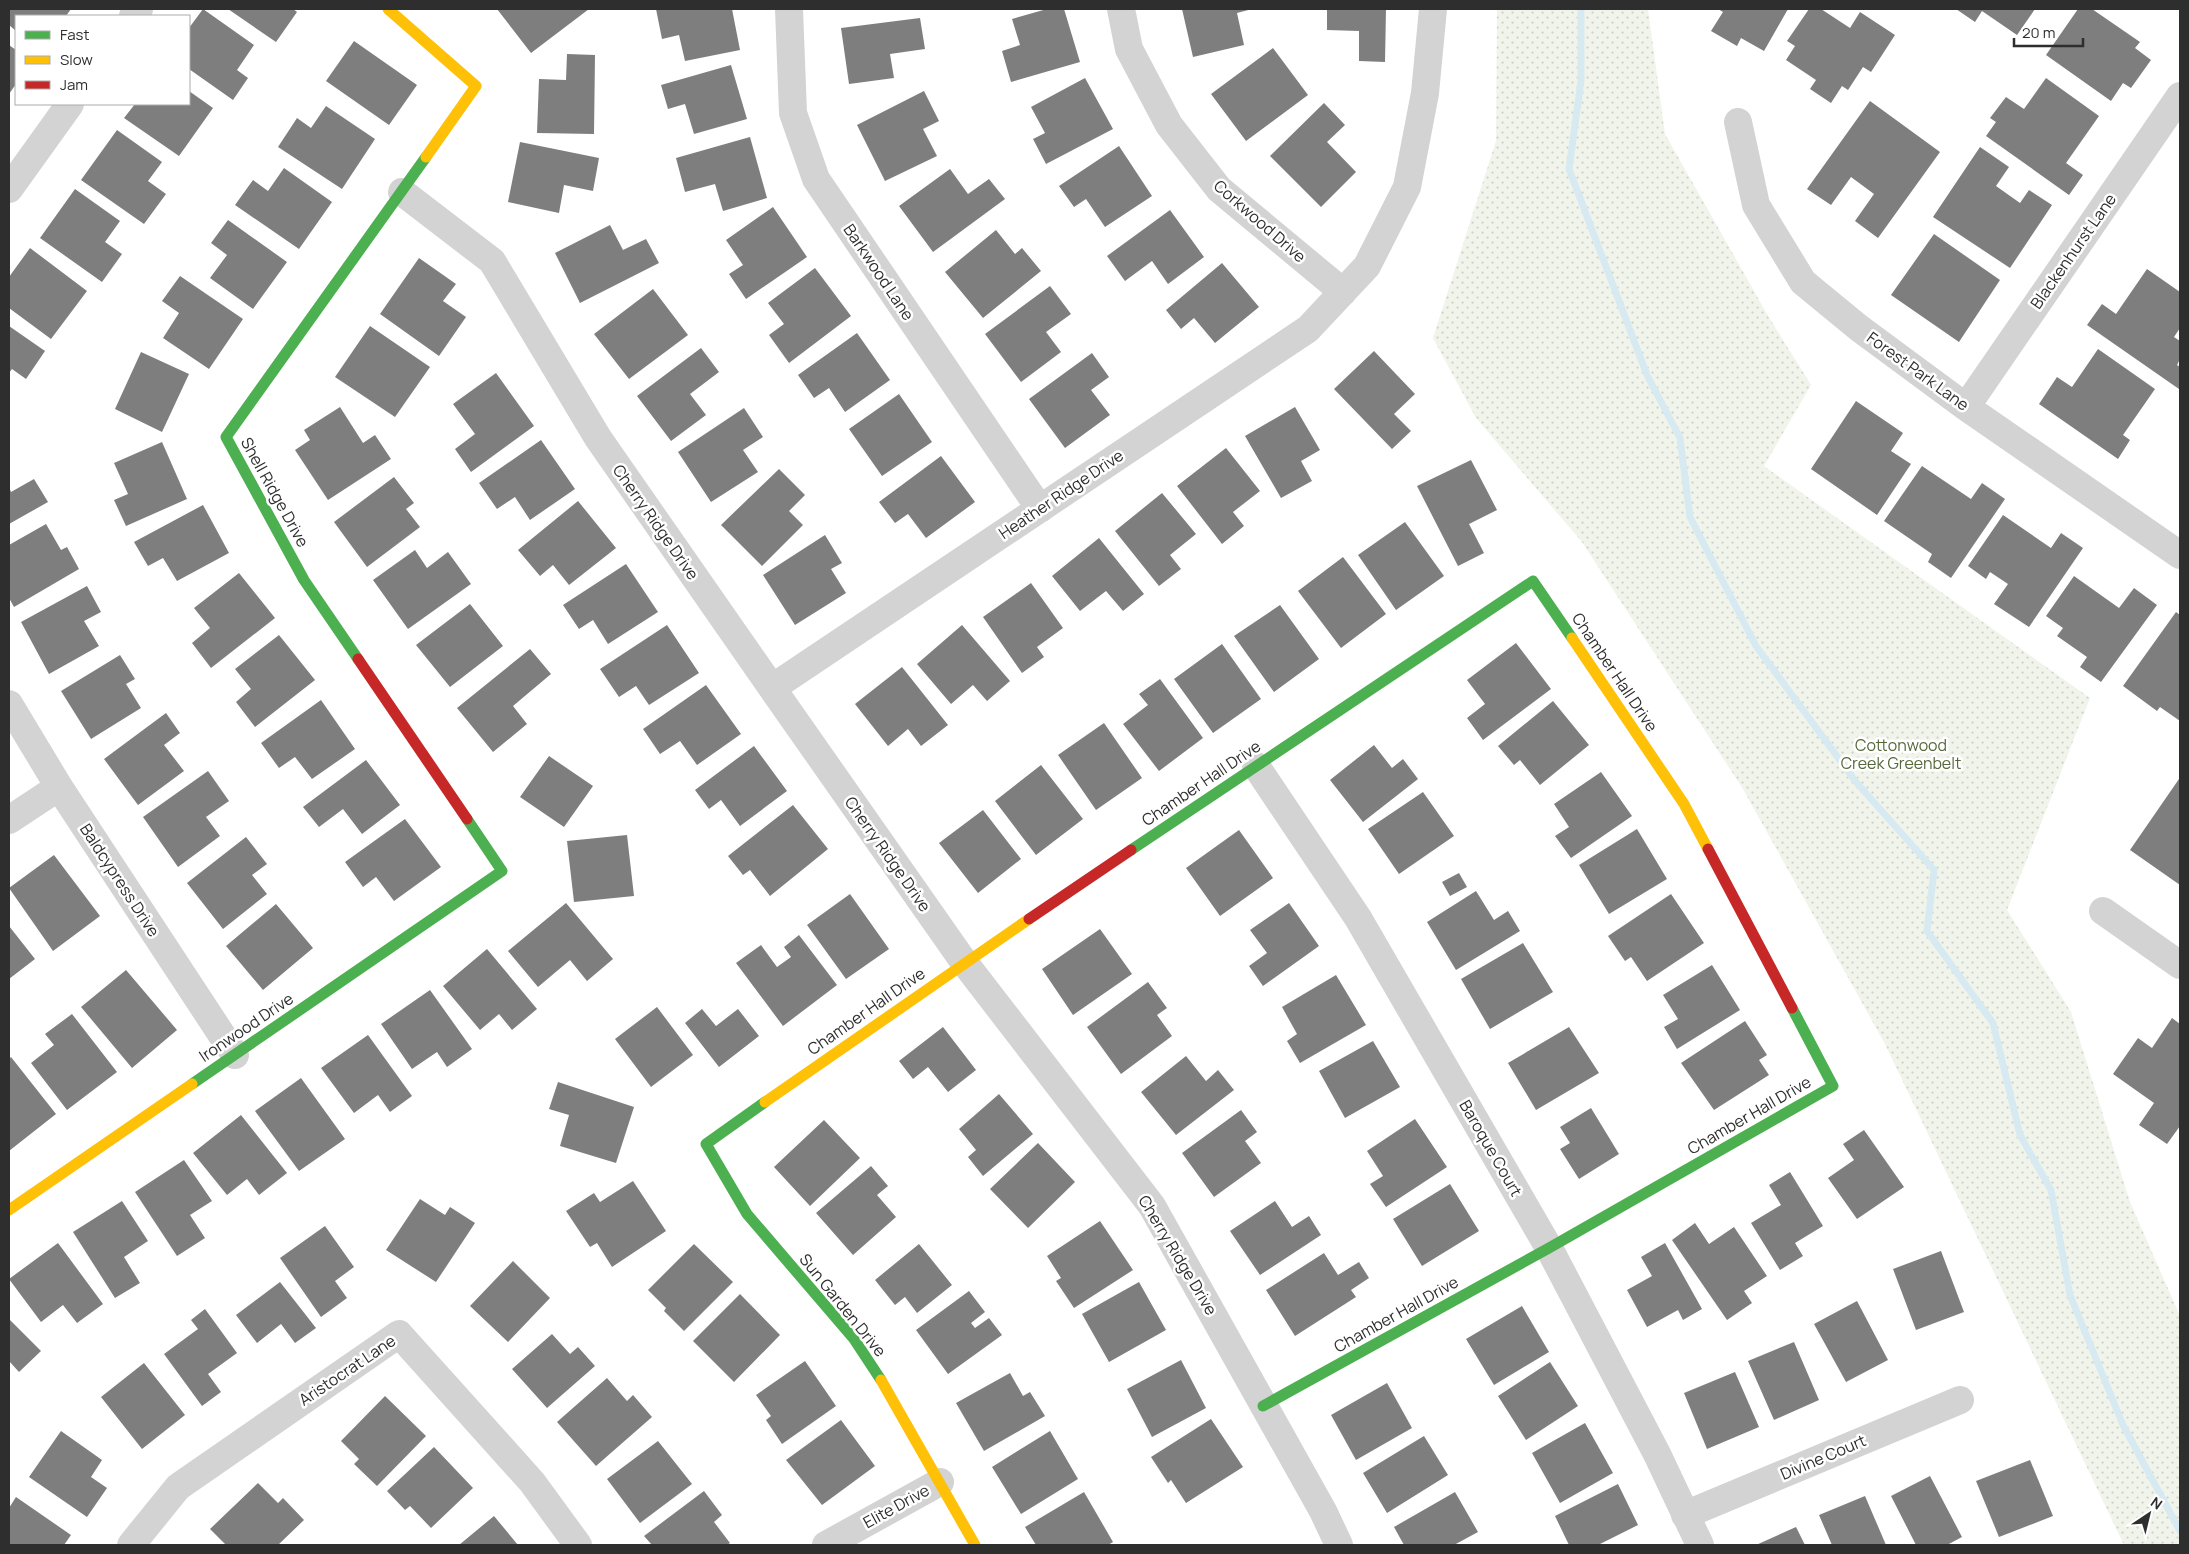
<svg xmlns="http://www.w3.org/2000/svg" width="2189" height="1554" font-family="Manrope,sans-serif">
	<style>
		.park { fill: url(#park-dots) }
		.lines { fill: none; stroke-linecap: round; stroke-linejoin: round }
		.stream { stroke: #d8eaf1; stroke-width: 7 }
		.building { fill: #7e7e7e }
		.street { stroke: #d3d3d3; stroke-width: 28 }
		.fast { stroke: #4caf50; stroke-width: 11 }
		.slow { stroke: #ffc107; stroke-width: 11 }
		.jam { stroke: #c62828; stroke-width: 11 }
		.labels { text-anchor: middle; stroke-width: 5; stroke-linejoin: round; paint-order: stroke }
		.street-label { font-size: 16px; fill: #2e2e2e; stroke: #fff }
		.park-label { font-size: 16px; fill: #56693b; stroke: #fff }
	</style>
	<defs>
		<pattern id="park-dots" width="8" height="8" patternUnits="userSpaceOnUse" patternTransform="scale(1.25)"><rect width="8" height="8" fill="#f1f4eb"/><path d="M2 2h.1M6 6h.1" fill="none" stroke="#cfd2ca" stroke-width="1.8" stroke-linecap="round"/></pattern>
	</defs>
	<rect width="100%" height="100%" fill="#fff"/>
	<!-- park -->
	<path class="park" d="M1497,9H1648L1665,134L1767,314L1811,385L1764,466L2090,698L2007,910L2071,1012L2130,1202L2180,1316V1545H2124L1885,1044L1743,789L1582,542L1476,418L1433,338L1496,141Z"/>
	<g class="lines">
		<!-- stream -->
		<path class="stream" d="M1581,9V81L1569,169L1647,375L1680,438L1690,517L1756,646L1856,782L1934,870L1927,931L1993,1023L2020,1135L2051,1190L2070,1295L2123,1425L2180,1531"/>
	</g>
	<!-- building -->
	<path class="building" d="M9,9H71L66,16H16V31L9,25Z
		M203,9L254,45L237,70L248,78L233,100L189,69V28Z
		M228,9H293L297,12L276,42Z
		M497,9H589L531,53Z
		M656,9H732L740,50L685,61L679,35L662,39Z
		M1047,9H1064L1080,62L1011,82L1002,51L1020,45L1012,19Z
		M1182,9H1252L1237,13L1244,45L1193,57Z
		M1327,9H1386L1385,62L1359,61V31L1327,30Z
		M1718,9H1788L1764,51L1741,38L1737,46L1711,31L1723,12Z
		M1809,9H1821L1850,28L1860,12L1895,35L1871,72L1863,67L1848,90L1842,86L1831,103L1810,89L1816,80L1786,60L1795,46L1787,41Z
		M1956,9H2035L2017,35L1982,11L1975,22Z
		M2078,9H2092L2140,42L2135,48L2151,60L2131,88L2123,83L2111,101L2046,55Z
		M920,18L925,49L890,54L894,78L849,84L841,28Z
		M354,41L417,85L389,125L326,81Z
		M9,45L16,50V84L9,94Z
		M1273,48L1308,95L1246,141L1211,94Z
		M567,54L595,55L594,134L537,133L539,79L566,80Z
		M731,65L747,119L694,134L685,104L668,109L661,85Z
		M1085,78L1113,129L1046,164L1033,139L1045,133L1031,107Z
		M2046,78L2099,116L2066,163L2083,175L2069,195L1986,136L1996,122L1990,118L2006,97L2024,109Z
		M189,91L213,108L179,156L124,118L135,104H189Z
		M924,91L939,121L923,129L937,156L885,181L857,125Z
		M1870,101L1940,152L1878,238L1855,221L1874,194L1851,177L1831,205L1807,189Z
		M1324,103L1345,125L1327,142L1356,172L1321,207L1270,156Z
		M326,106L375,139L342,189L278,147L297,118L311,128Z
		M117,130L162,162L148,181L166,194L144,224L81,180Z
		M750,137L767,198L723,211L715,184L685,192L676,158Z
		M520,142L599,158L593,191L564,185L559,213L508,202Z
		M1119,146L1152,196L1105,227L1086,199L1074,207L1059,186Z
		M1980,147L2009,167L1996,186L2020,203L2029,190L2052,205L2010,268L1933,217Z
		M284,168L332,202L299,249L235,205L253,180L268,191Z
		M950,169L968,194L989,179L1005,199L933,252L899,206Z
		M75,189L120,221L105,242L122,254L102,282L40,238Z
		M773,207L807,257L746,299L729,274L743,265L726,240Z
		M1170,210L1204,257L1168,284L1152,261L1125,281L1107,256Z
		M228,220L287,262L253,309L210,278L227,255L211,243Z
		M610,225L623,250L646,239L659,263L580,303L555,253Z
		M996,230L1015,254L1022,248L1041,271L983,318L945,272Z
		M1934,234L2000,280L1959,342L1891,295Z
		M30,248L87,291L51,339L9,308V277Z
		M419,258L456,284L443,301L466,317L439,356L380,314Z
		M1222,263L1259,307L1215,343L1194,318L1181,329L1166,310Z
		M815,268L851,316L789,363L769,335L784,324L768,303Z
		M2147,269L2180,292V328L2174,337L2180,341V359L2177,365L2180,367L2179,389L2087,325L2102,304L2116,314Z
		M180,276L243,319L209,369L163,338L179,313L162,301Z
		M1050,286L1071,314L1046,332L1061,352L1021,382L985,334Z
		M653,289L688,335L629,379L594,334Z
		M9,326L45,351L26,379L12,369L9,373Z
		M370,326L430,367L395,417L335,377Z
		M857,333L890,380L845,412L829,388L814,398L798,375Z
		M701,348L719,372L690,394L706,415L671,441L637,396Z
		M2098,349L2155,389L2123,435L2130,440L2118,459L2039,404L2057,377L2072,387Z
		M1374,351L1415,394L1394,414L1411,431L1392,449L1334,389Z
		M141,352L189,374L162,432L115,409Z
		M1092,353L1109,377L1091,390L1110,415L1065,448L1029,399Z
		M496,373L534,426L471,472L455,449L475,434L453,404Z
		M899,394L932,442L882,476L849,429Z
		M1856,401L1903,433L1891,451L1911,464L1877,515L1811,469Z
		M340,407L363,443L375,435L391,459L328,500L295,450L310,440L304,430Z
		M1295,407L1320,450L1301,461L1312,481L1281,498L1245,436Z
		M744,408L763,437L743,450L758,472L711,502L678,452Z
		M541,440L575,489L530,520L515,497L497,509L479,483Z
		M162,442L187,499L126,526L114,500L128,494L114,463Z
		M1226,448L1260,491L1233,512L1244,526L1222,544L1177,486Z
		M941,456L975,502L926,538L908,514L895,523L879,502Z
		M1471,460L1497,510L1469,524L1484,553L1458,566L1417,486Z
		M1922,466L1971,499L1982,483L2005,499L1951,578L1928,562L1932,554L1884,521Z
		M779,469L805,495L789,511L803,525L762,566L721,525Z
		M394,477L414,503L406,509L420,527L367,567L334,522Z
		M34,479L48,502L9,524V487L11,492Z
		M1162,493L1196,534L1170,555L1181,569L1159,586L1115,531Z
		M578,501L616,548L569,585L553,565L540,576L518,550Z
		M203,505L229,553L177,581L163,558L148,566L134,542Z
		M2003,515L2051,548L2061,533L2083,548L2029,627L1994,604L2008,584L1990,572L1986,579L1968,566Z
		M1405,522L1444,576L1396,610L1358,555Z
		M46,524L61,550L67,547L79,569L14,607L9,598V545Z
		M825,535L842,563L831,569L846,593L795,625L763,575Z
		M1099,538L1144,594L1123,611L1106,591L1080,611L1052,576Z
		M415,550L427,568L448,552L471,584L408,629L373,580Z
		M1343,557L1386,614L1341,648L1298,591Z
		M626,564L658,612L608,644L593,620L579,629L563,605Z
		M239,573L275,618L211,668L192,643L210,628L194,608Z
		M2074,576L2119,608L2134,588L2157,605L2101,682L2080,667L2087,657L2057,636L2063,628L2046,616Z
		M1031,583L1063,628L1037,647L1044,657L1022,673L983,617Z
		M87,586L101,612L84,621L99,646L49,674L21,622Z
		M470,604L503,646L450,687L416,645Z
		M1280,605L1319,659L1274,692L1234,636Z
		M2176,612L2180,615V721L2160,707L2157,711L2123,686Z
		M667,625L699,673L649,705L636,686L619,697L600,669Z
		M962,625L1010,681L987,701L973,685L951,704L917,664Z
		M279,635L315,680L255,727L236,702L251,689L235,669Z
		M1516,643L1551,689L1483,740L1467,718L1485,704L1467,680Z
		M1222,644L1261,699L1213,733L1174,679Z
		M530,649L551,674L513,706L527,724L493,752L457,708Z
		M120,655L135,679L126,684L141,708L91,739L61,691Z
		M902,667L948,725L921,746L908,729L888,746L855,704Z
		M1160,679L1203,738L1159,771L1123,724L1148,705L1139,694Z
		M706,685L741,734L697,765L680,741L660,754L643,729Z
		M321,700L355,749L312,779L295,757L279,768L261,743Z
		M1553,701L1589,745L1540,785L1520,760L1514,765L1498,746Z
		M166,713L180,733L164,745L184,771L138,805L104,759Z
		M1104,723L1142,778L1096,810L1058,755Z
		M1374,745L1392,768L1403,759L1418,779L1363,822L1330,780Z
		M754,746L787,791L740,826L721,800L709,809L695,790Z
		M549,756L593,786L564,827L520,797Z
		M366,760L400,805L362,834L343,809L319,827L303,807Z
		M1041,765L1083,819L1036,855L995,801Z
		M208,771L229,801L206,817L220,836L178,867L143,817Z
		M1601,772L1632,816L1571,858L1555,836L1569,827L1554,804Z
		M2179,779L2180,780V885L2130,850Z
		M1423,792L1454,836L1399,874L1368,829Z
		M793,805L828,849L770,896L750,870L743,875L728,856Z
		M983,810L1021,859L978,893L939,843Z
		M405,819L441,867L394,901L376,877L363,887L345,862Z
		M1637,829L1667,879L1609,914L1579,865Z
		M1239,830L1273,878L1220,916L1186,868Z
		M627,835L634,896L574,902L567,841Z
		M246,837L267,864L252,875L267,894L223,929L187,883Z
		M54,855L100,916L53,951L9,888Z
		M1459,873L1467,887L1450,896L1442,882Z
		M1476,891L1494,920L1508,911L1520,931L1456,970L1427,922Z
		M850,894L889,949L846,979L807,925Z
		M1671,894L1704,943L1647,981L1631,957L1625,961L1608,936Z
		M566,903L613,959L587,981L570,960L538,987L508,951Z
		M1289,903L1319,946L1263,986L1249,966L1267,953L1250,930Z
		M276,904L313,948L263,990L226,946Z
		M9,926L35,959L9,979Z
		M1100,929L1132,974L1073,1015L1042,969Z
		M799,935L837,985L783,1026L736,963L761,945L777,967L791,957L784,947Z
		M1523,943L1553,992L1490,1029L1461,979Z
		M487,949L537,1009L512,1030L499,1014L480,1030L443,986Z
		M1712,965L1740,1010L1677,1049L1664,1027L1678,1019L1663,995Z
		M126,970L177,1030L132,1068L81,1007Z
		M1336,975L1366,1025L1300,1063L1287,1041L1297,1034L1282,1007Z
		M1148,982L1167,1008L1157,1015L1172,1036L1121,1074L1087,1027Z
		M430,990L472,1049L447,1067L437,1052L412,1069L381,1024Z
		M657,1007L693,1055L651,1087L615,1039Z
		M702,1009L716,1026L738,1009L759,1036L719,1067L685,1023Z
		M72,1014L117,1072L67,1110L31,1063L54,1045L45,1034Z
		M2172,1018L2180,1024V1126L2167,1144L2139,1125L2154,1103L2113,1074L2138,1038L2152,1048Z
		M1745,1021L1767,1055L1759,1060L1769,1075L1714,1110L1681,1063Z
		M943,1027L976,1070L948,1092L928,1067L913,1079L899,1061Z
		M1569,1027L1599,1073L1536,1110L1508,1063Z
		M368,1035L412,1096L390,1112L378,1095L354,1113L321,1068Z
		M1373,1041L1400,1087L1345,1118L1319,1071Z
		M1186,1056L1206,1081L1218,1070L1234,1090L1176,1135L1141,1092Z
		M11,1057L56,1114L9,1151V1059Z
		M301,1078L345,1139L299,1171L255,1111Z
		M558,1082L634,1107L616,1163L560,1146L569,1115L549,1109Z
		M999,1094L1033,1134L983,1176L968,1157L976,1150L959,1129Z
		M1591,1108L1619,1154L1579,1179L1560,1149L1570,1143L1560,1127Z
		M1241,1110L1257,1132L1245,1141L1261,1163L1214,1197L1182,1153Z
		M241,1115L287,1173L259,1195L247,1179L227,1195L193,1153Z
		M1415,1119L1447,1167L1386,1207L1370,1184L1383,1176L1367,1151Z
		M824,1120L860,1158L810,1206L774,1167Z
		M1864,1130L1904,1187L1857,1219L1828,1178L1854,1160L1843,1144Z
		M1038,1143L1075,1182L1028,1228L990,1189Z
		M184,1160L212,1201L190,1215L205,1238L177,1256L135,1192Z
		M871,1166L888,1186L877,1195L896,1217L853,1255L816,1213Z
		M1790,1172L1823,1226L1795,1243L1803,1256L1780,1270L1751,1223L1781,1205L1769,1185Z
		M633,1181L666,1231L612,1267L597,1243L590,1247L566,1211L594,1193L600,1202Z
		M1450,1184L1479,1231L1422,1266L1393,1219Z
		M420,1199L445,1215L450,1207L475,1223L436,1282L386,1250Z
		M122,1201L148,1241L124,1257L140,1283L115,1298L73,1232Z
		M1275,1201L1292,1227L1309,1216L1321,1235L1260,1275L1230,1231Z
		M1100,1221L1133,1270L1074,1308L1056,1281L1061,1278L1047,1256Z
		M1695,1223L1709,1244L1734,1227L1767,1276L1744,1291L1752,1303L1727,1320L1672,1240Z
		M325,1226L354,1267L335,1281L347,1298L321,1317L280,1258Z
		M58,1243L103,1304L77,1323L63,1305L41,1322L9,1279Z
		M1665,1243L1702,1309L1683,1320L1678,1310L1647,1327L1627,1290L1652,1276L1641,1257Z
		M694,1244L733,1282L684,1331L664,1311L666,1308L648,1290Z
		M919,1244L952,1285L917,1313L905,1297L895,1305L875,1280Z
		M1941,1251L1964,1312L1916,1330L1893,1269Z
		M1324,1253L1338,1275L1359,1262L1369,1278L1351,1290L1356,1297L1295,1336L1266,1290Z
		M513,1261L550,1298L508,1342L470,1306Z
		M280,1282L316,1328L295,1343L281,1324L257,1343L236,1315Z
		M1139,1282L1166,1330L1109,1362L1082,1314Z
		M969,1291L985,1312L971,1323L975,1328L989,1318L1002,1335L948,1374L916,1330Z
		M740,1294L780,1335L734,1382L693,1341Z
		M1857,1301L1888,1360L1846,1382L1814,1324Z
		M1522,1306L1549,1352L1494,1385L1466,1339Z
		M205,1309L237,1353L208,1374L221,1392L202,1406L164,1354L198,1329L191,1320Z
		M9,1319L41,1351L19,1372L9,1361Z
		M552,1334L570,1354L578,1347L595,1366L547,1408L512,1369Z
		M1794,1342L1819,1400L1774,1420L1748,1361Z
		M1181,1360L1206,1408L1152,1437L1127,1389Z
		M805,1361L836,1406L782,1444L766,1420L771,1416L756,1395Z
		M1550,1362L1578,1406L1526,1440L1498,1396Z
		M144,1363L185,1415L142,1449L101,1397Z
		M1735,1372L1759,1427L1707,1449L1684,1393Z
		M1010,1373L1023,1396L1030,1392L1045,1416L984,1451L956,1403Z
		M607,1378L627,1401L633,1395L652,1417L596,1466L557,1422Z
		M1387,1383L1412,1428L1356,1460L1331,1415Z
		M385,1396L426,1436L377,1486L354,1464L359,1459L341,1441Z
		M1211,1419L1243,1467L1186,1503L1171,1480L1168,1483L1151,1457Z
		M841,1420L875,1466L822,1505L786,1460Z
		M1585,1423L1613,1473L1560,1503L1532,1453Z
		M61,1431L102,1460L91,1477L107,1488L87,1517L29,1477Z
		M1050,1431L1078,1479L1021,1514L992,1467Z
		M1424,1436L1448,1475L1387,1513L1363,1473Z
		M658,1441L692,1484L640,1523L607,1479Z
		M434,1447L473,1488L431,1528L410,1506L405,1510L387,1491Z
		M2030,1460L2053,1516L1999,1537L1976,1481Z
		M1930,1476L1962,1537L1947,1545H1916L1891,1496Z
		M258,1483L278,1503L283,1498L304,1520L278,1545H226L210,1529Z
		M1618,1484L1638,1525L1598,1545H1569L1555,1516Z
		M704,1491L722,1515L714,1522L730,1543L727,1545H652L644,1536Z
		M1084,1492L1113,1542L1108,1545H1036L1025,1527Z
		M1455,1492L1478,1532L1454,1545H1404L1394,1527Z
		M1865,1496L1886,1545H1832L1819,1515Z
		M16,1497L71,1535L64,1545H9V1508Z
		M494,1516L518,1545H459Z
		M1796,1527L1805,1545H1756Z"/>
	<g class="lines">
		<!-- street -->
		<path class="street" d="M789,9L793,113L816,179L1040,509
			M1121,9L1129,49L1169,125L1219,189L1343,292
			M133,16L139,9
			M1738,122L1756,205L1803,282L1859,328L1966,407L2180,555
			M9,189L70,104
			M402,192L492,261L598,438L772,688L964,962L1152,1206L1323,1511L1339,1545
			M1966,407L2180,96
			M772,688L1308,329L1367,266L1407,187L1425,93L1433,9
			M9,704L59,787L235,1055
			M1256,766L1358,918L1549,1248L1657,1454L1700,1545
			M9,820L59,787
			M2103,911L2180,965
			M1685,1515L1960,1400
			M131,1545L178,1487L399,1334L532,1482L578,1545
			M826,1545L940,1482"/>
		<!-- fast -->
		<path class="fast" d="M358,659L304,580L226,437L426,157
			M1131,850L1533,581L1572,638
			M192,1084L502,871L467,819
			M765,1102L706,1144L747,1214L854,1339L881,1380
			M1263,1406L1549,1248L1833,1086L1792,1008"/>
		<!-- slow -->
		<path class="slow" d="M388,9L476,86L426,157
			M1572,638L1684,804L1708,849
			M765,1102L1029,919
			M9,1210L192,1084
			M881,1380L975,1545"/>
		<!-- jam -->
		<path class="jam" d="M358,659L467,819
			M1708,849L1792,1008
			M1029,919L1131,850"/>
	</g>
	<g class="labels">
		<!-- street labels -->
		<g class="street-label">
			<text transform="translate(1260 221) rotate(41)" y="6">Corkwood Drive</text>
			<text transform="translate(2073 251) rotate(-55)" y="6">Blackenhurst Lane</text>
			<text transform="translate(879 272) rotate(56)" y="6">Barkwood Lane</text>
			<text transform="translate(1918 371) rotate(36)" y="6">Forest Park Lane</text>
			<text transform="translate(275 492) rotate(61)" y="6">Shell Ridge Drive</text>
			<text transform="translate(1061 494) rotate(-34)" y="6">Heather Ridge Drive</text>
			<text transform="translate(656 522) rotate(55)" y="6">Cherry Ridge Drive</text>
			<text transform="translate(1615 672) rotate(56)" y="6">Chamber Hall Drive</text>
			<text transform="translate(1201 783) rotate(-34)" y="6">Chamber Hall Drive</text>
			<text transform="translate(888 854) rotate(55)" y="6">Cherry Ridge Drive</text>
			<text transform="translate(120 880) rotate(57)" y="6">Baldcypress Drive</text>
			<text transform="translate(866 1011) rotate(-35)" y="6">Chamber Hall Drive</text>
			<text transform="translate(246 1027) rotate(-34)" y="6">Ironwood Drive</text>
			<text transform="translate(1749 1115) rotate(-30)" y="6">Chamber Hall Drive</text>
			<text transform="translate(1491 1148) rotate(60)" y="6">Baroque Court</text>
			<text transform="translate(1178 1255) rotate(59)" y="6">Cherry Ridge Drive</text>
			<text transform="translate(843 1305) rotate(51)" y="6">Sun Garden Drive</text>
			<text transform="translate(1396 1314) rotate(-29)" y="6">Chamber Hall Drive</text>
			<text transform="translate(347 1370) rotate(-34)" y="6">Aristocrat Lane</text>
			<text transform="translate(1823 1457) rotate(-23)" y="6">Divine Court</text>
			<text transform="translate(896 1506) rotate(-29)" y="6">Elite Drive</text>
		</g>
		<!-- park labels -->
		<g class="park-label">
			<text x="1901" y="751">Cottonwood<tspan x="1901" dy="18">Creek Greenbelt</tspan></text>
		</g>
	</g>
	<!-- border -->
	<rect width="2189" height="1554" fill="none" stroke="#2e2e2e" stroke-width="20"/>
	<!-- legend -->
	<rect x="15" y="15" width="175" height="90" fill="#ffffff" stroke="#ababab"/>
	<rect x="25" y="31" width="25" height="8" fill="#4caf50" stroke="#ababab"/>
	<text x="60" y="40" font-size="15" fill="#2e2e2e">Fast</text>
	<rect x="25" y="56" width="25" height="8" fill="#ffc107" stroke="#ababab"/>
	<text x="60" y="65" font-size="15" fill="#2e2e2e">Slow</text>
	<rect x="25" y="81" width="25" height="8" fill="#c62828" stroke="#ababab"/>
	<text x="60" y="90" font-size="15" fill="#2e2e2e">Jam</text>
	<!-- north arrow -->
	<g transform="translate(2149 1514) rotate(35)" stroke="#ffffff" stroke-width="4" paint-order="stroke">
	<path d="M0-4L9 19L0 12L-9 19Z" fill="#2e2e2e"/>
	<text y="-8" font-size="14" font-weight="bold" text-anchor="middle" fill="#2e2e2e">N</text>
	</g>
	<!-- scale -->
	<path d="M2014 38v8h69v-8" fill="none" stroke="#2e2e2e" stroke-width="2.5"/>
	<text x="2022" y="38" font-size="15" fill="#2e2e2e" stroke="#ffffff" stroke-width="4" paint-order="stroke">20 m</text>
</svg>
